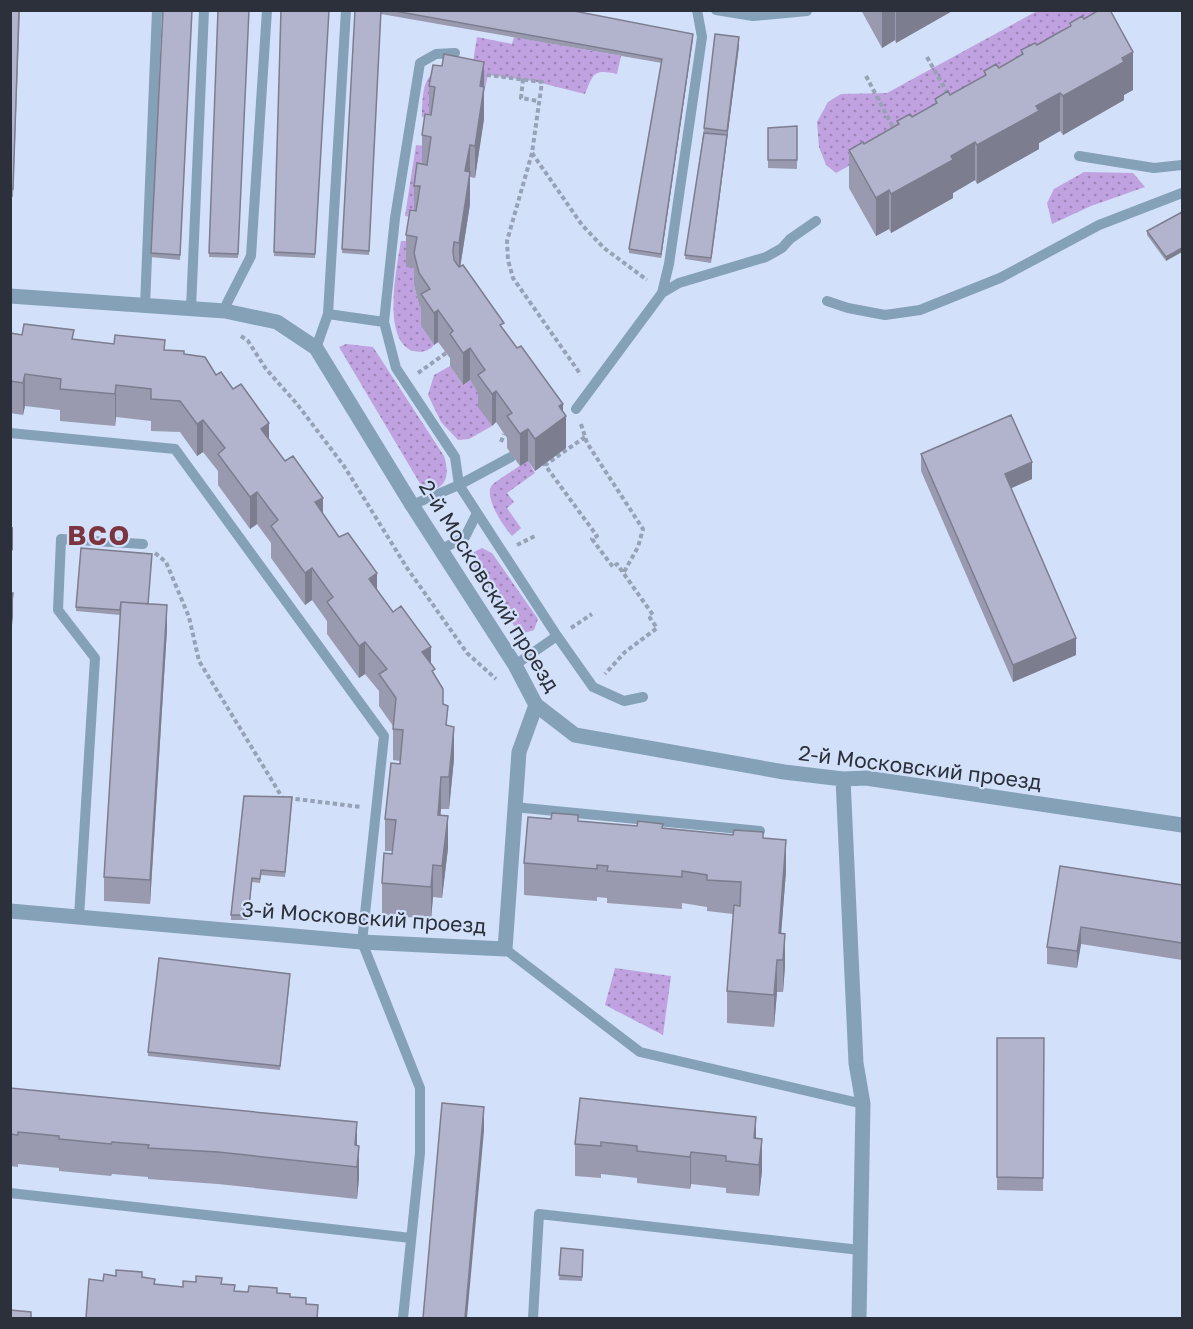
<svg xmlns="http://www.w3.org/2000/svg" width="1193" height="1329" font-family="'Golos Text',sans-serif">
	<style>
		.park { fill: url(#park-dots) }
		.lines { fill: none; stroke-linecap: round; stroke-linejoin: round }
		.path { stroke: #97a2b6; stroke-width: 4; stroke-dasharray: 4.5 3; stroke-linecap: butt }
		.service { stroke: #84a1b7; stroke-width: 10 }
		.minor { stroke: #84a1b7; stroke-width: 15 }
		.wall { fill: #999ab0 }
		.shaded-wall { fill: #7d7d90 }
		.building { fill: #b2b3cd; stroke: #7d7d90; stroke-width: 1.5 }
		.labels { text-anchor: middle; stroke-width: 4.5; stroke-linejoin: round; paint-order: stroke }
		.street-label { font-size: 21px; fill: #2b303a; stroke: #d2e0f9 }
		.district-label { font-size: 27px; font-weight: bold; letter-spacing: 1.5px; fill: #7c343f; stroke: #d2e0f9 }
	</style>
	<defs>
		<pattern id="park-dots" width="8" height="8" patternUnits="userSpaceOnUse" patternTransform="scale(1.5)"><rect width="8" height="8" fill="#c1a2e0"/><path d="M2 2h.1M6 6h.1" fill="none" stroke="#9d84b7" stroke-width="1.8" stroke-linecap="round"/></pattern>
	</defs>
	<rect width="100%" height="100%" fill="#d2e0f9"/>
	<!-- park -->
	<path class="park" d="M1037,11H1095L1098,16L899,138L836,173L826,165L819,147L817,122L828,102L841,94L887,93Z
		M477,37L512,44L514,37L621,56L617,74C593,69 594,73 585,94L533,81L488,75L484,93L429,118L422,117C423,68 429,72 473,62Z
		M416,145L425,146L414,218L405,216Z
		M1084,172L1133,173L1145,187L1091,206L1052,224L1047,203L1054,189Z
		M401,241H410L417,269L414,285L419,305L430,320L421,326L434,345C429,351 422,353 413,351C381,340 397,266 401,241Z
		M346,344L373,347L444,456C450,475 447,489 425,492L339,347Z
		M450,366L463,385L470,380L485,402L479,407L492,426L469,439L458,440L441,422L428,395L434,375Z
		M528,461L535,473L507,493L514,502L507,508L521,528L512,536C504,527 483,497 492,485C496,481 521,465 528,461Z
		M482,548L492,553L538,619L534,630L524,633L515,627L472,564L474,552Z
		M615,968L671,976L663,1035L605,1005Z"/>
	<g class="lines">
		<!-- path -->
		<path class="path" d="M927,57L949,96
			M480,71L488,75L542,82L532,153L507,241L508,260L513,278L581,375
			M866,76L895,131
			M523,79L521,98L538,101
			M532,153L582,225L604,248L647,280
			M241,336L248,341L266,369L297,404L344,466L407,568L467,653L496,679
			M418,373L446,353
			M581,424L587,443L643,529L638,547L624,572
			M585,437L545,465L597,536L592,539L613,567L617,564L653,615L650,618L657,628L625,652L605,674
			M501,442L504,434
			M517,545L535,536
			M155,553L166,562L189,617L199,661L282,797
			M571,628L592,614
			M288,798L361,807"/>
		<!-- service -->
		<path class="service" d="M716,10L753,16L807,11
			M1079,156L1154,168L1182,165
			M662,293L669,264L702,37L697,10
			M827,301L848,308L885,315L920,310L1000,278L1099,225L1182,193
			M145,306L157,10
			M191,308L204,10
			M225,311L227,303L251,256L267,10
			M328,314L384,322L395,218L420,63L436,54L455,53
			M384,322L396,368L455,457L459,485L557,636L593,687L624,701L643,697
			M316,348L328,314L346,10
			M576,409L662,293L679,283L766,257L782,248L790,239L816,221
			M10,433L175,449L384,736L362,942L420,1088V1153L403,1318
			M412,505L459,485L511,457
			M440,550L465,537L477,513
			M515,665L557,636
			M514,807L760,831
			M79,917L95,658L58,610L61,539L143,544
			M505,949L640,1052L863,1104
			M10,1193L411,1238
			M533,1318L539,1214L860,1250"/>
		<!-- minor -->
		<path class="minor" d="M10,296L225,311L277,322L316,348L412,505L515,665L536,705L575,735L784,772L843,779L866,778L1182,825
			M843,779L856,1063L863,1104L859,1318
			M10,911L362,942L505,949L519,752L536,705"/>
	</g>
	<!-- wall -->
	<path class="wall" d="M10,10H20L13,197H10Z
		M163,10H192L180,260L151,257Z
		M218,10H249L238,258L209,257Z
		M281,10H329L315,258L274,256Z
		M355,10H569L693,38L661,258L629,253V249L662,63L381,14L369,255L342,253Z
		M861,10H954L896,43L895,40L882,48Z
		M1084,19L1133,90L1124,95V100L1063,135L1060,131L1039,143V149L977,184L975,180L953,193V198L891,233L889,229L876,236L849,188V150L864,144L897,126V121L912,117L935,104V99L950,95L984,76V71L999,68L1021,55V50L1037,45L1070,27V23Z
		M739,46L711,263L685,259L704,128Z
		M442,66L484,87V119L475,178L470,177V204L460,267L504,331L563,411L566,448L535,471L528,461L520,466L507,448V438L496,422L492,426L478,407V393L470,380L463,385L450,366V358L438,342L434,345L421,326V308L419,305L414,285V268L406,267V235L414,210V186L422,164V135L429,115V86Z
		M797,126V169L768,168V128Z
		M1182,212L1166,261L1147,235V231Z
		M10,333L165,350L184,355L216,375L269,440L431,664L443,704L454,759L449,809H441L440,815L448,848L442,898L433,897L431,919L382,915V883L393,851H385V819L400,761L393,760V726L379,706V691L365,674L359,678L327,634V621L312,600L305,605L271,558V543L257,524L250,529L218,485V471L203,452L197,456L180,432L151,431V421L116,417L115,426L60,421V410L25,406L23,415L10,413Z
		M921,454L1032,479L1011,488L1076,655L1013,682L921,471Z
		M149,604L167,629L150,904L104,901V877L120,615L76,611V607Z
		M292,801L285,877L261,875L260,883L252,882L248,920H231V915Z
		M578,821L763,838L786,871L781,934L785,966L783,992H777L774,1027L727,1023V991L733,914L707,911V907L682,903V909L607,903V898L597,897V901L524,895V863Z
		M1060,866L1182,885V960L1081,944L1077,968L1047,964V947Z
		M290,979L280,1070L148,1056V1052Z
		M997,1038H1044L1043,1191L997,1190Z
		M10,1088L357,1146L359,1178L357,1199L218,1184L148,1179V1177L112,1174L111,1176L59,1171V1168L18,1164V1167L10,1166Z
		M580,1098L756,1138L762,1171L759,1196L726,1193V1188L691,1184L690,1189L637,1183V1178L601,1174V1178L575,1176V1144Z
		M561,1248L583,1250L582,1281L559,1280Z"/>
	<!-- shaded-wall -->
	<path class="shaded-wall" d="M882,10H895V40L882,48Z
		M896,10H954L896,43Z
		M693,34V38L661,258V254Z
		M739,37V46L727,140L711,263Z
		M1133,52V90L1124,95V100L1063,135V96Z
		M484,62V119L475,178V146L480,86Z
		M1060,93V131L1039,143V149L977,184V145L1036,106Z
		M975,142V180L953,193V198L891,233V194L951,156Z
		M470,145V204L459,275V243L465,171Z
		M889,190V229L876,236V198Z
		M1182,248V252L1166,261V257Z
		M438,310V342L434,345V313Z
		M470,348V380L463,385V353Z
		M25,374V406L23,415V383Z
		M116,385V417L115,426V394Z
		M496,391V422L492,426V394Z
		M563,404V419L566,416V448L535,471V439L559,406Z
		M203,420V452L197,456V424Z
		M269,423V455L261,429Z
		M528,429V461L520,466V434Z
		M1032,462V479L1005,491V474Z
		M257,492V524L250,529V497Z
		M323,498V530L315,502Z
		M13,527V550L10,552V528Z
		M312,568V600L305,605V573Z
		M377,573V605L369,579Z
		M13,593V617L10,642V618Z
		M167,605V629L150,904V880Z
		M1076,638V655L1013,682V665Z
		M365,642V674L359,678V646Z
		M431,647V679L422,652Z
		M454,727V759L449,809V777Z
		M441,777V809L438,847V815Z
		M448,816V848L442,898V866Z
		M786,840V871L779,960V933Z
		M433,865V897L431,919V887Z
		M1081,927V944L1077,968V951Z
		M785,934V966L783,992V960Z
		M777,960V992L774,1027V995Z
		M484,1107V1131L467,1318H465Z
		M756,1117V1149L754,1138Z
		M357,1122V1154L355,1145Z
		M762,1139V1171L759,1196V1165Z
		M359,1146V1178L357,1199V1167Z
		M691,1152V1184L690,1189V1157Z"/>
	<!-- building -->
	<path class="building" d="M10,10H19L13,189L10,188Z
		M163,10H192L180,255L151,253Z
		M218,10H249L238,254L209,253Z
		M281,10H329L315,254L274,252Z
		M355,10H381L369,251L342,249Z
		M389,10H569L693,34L661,254L629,249L662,59Z
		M1099,10H1110L1133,52L1122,58L1124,62L1063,96L1060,93L1036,106L1039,111L977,145L975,142L951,156L953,160L891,194L889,190L876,198L849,150L863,142L864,144L899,124L897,121L910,114L912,117L937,103L935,99L948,91L950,95L986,75L984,71L996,64L999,68L1023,54L1021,50L1035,43L1037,45L1056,34L1071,26L1070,23L1082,16L1084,19Z
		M715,34L739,37L727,131L704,128Z
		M444,54L484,62L480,86L484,87L475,146L470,145L465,171L470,172L459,243L454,242L453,251L454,260L459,267L463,265L504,323L500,325L517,348L521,346L563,404L559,406L566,416L535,439L528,429L520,434L507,416L512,413L496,391L492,394L478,375L485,370L470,348L463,353L450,334L453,331L438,310L434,313L421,294L430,289L419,273L414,253L417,237L406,235L410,210L416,211L418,199L420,186H414L417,163L427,165L431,137L422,135L425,114L431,115L435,87L429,86L433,65L442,66Z
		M797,126V160H768V128Z
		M704,133L727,135L711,258L685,255Z
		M1182,212V248L1166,257L1147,231Z
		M24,324L74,330L72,339L114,344L115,335L165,340L164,350L184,351V354L205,357L216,375L221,372L233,389L241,384L269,423L261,429L285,461L293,456L323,498L315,502L328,521L339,537L348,533L377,573L369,579L393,612L401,606L431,647L422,652L435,669L432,671L443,689V704L448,706L446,725L454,727L449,777H441L438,815L448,816L442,866L433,865L431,887L382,883L384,853L392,854L396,820L385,819L391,763L400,764L403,730L393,729L396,698L379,674L387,669L365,642L359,646L327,602L333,597L312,568L305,573L271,526L278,520L257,492L250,497L218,454L225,448L203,420L197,424L180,401L151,399V389L116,385L115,394L60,389L61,379L25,374L23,383L10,381V333L22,335Z
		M1011,415L1032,462L1005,474L1076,638L1013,665L921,454Z
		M81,548L152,554L148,604L121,602L120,610L76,607Z
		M10,593H13L10,618Z
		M121,602L167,605L150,880L104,877Z
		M244,796L292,797L285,872L261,870L260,879L252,878L248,915H231Z
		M552,813L578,815V821L637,826L638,821L663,824L662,828L733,835L734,830L763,832V838L786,840L779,933L785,934L783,960H777L774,995L727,991L734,905L740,906L741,882L707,880V875L682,871V877L607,871L608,866L597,865V869L524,863L528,817L551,819Z
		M1060,866L1182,885V943L1081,927L1077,951L1047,947Z
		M159,958L290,974L280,1066L148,1052Z
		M997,1038H1044L1043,1178L997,1177Z
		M10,1088L357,1122L355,1145L359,1146L357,1167L218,1152L148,1148L149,1145L112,1142L111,1144L59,1139V1136L18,1132V1135L10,1134Z
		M580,1098L756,1117L754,1138L762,1139L759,1165L726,1161V1156L691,1152L690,1157L637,1151V1146L601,1142V1146L575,1144Z
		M442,1103L484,1107L465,1318H423Z
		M561,1248L583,1250L582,1277L559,1275Z
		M116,1270L142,1272V1277L155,1279L154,1284L183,1287V1281L196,1282V1276L222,1278L221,1284L235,1285L234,1291L248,1292L249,1286L277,1288V1293L290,1294V1297L306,1298V1304L318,1305L317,1318H86L89,1279L103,1281L104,1274L116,1276Z
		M10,1310L31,1312V1318H10Z"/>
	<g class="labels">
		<!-- street labels -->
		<g class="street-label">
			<text transform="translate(489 586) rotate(58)" y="7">2-й Московский проезд</text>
			<text transform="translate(920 768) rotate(7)" y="7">2-й Московский проезд</text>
			<text transform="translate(364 918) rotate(4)" y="7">3-й Московский проезд</text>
		</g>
		<!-- district labels -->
		<g class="district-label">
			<text x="99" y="545">ВСО</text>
		</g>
	</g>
	<!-- border -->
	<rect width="1193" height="1329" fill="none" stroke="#2b303a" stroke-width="24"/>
</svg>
